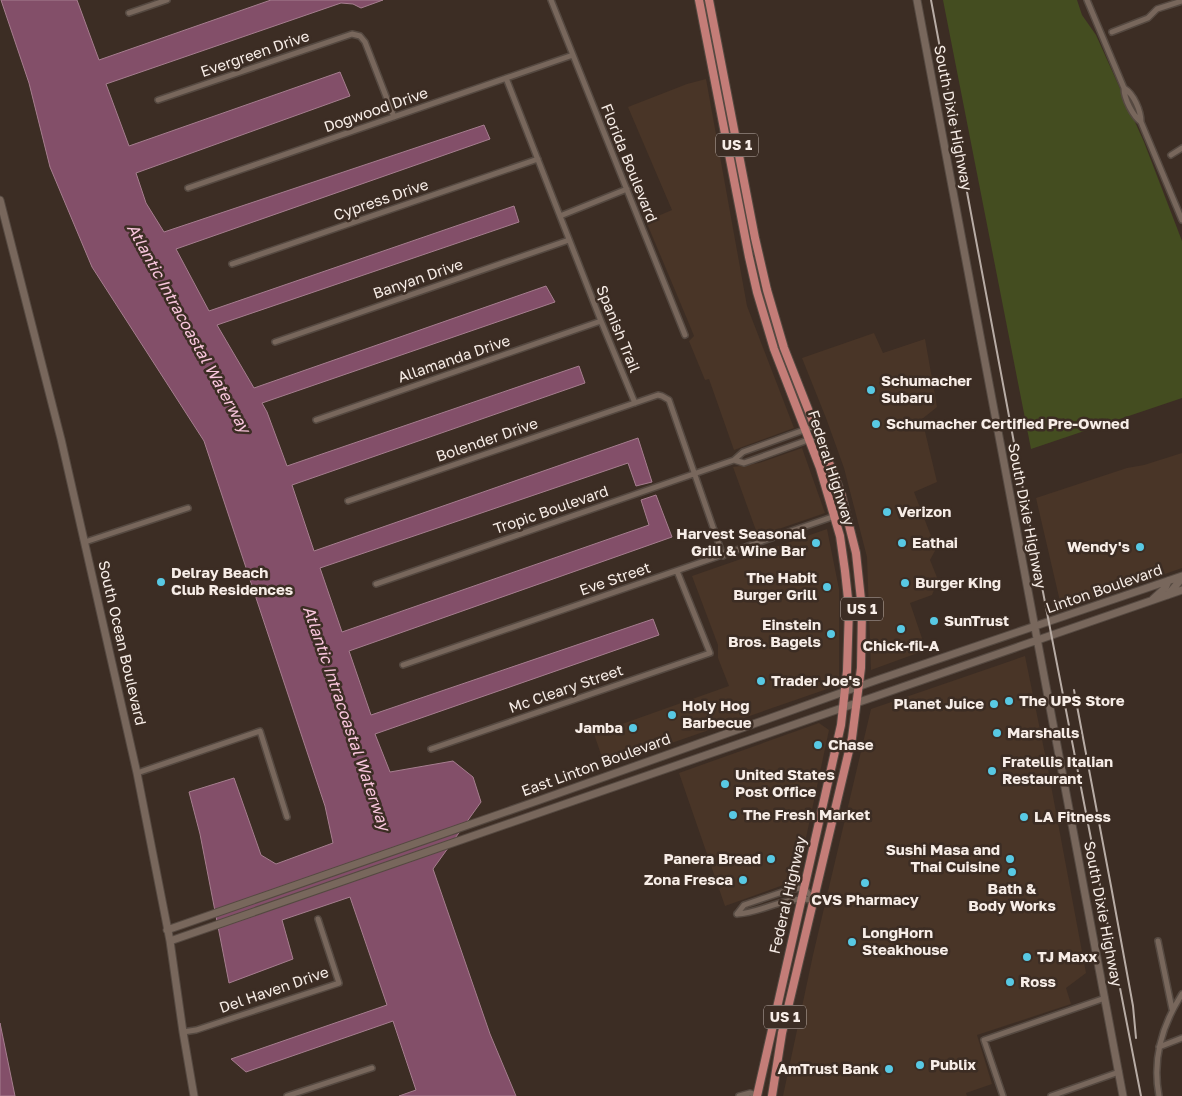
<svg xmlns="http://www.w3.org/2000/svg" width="1182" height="1096" font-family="'Golos Text',sans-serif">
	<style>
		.built { fill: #493527 }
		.green { fill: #444d20 }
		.water { fill: #834f69; stroke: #a67e8f }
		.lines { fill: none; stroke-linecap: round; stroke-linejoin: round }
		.street-casing { stroke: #554941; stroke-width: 8 }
		.secondary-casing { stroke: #554941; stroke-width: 9 }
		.primary-casing { stroke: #554941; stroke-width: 10 }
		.street { stroke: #78675c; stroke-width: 5 }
		.secondary { stroke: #78675c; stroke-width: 7 }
		.primary { stroke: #c47d78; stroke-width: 8 }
		.rail { stroke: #b8aca5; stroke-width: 2 }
		.poi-dot { fill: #58c9e4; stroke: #3c2d24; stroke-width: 2 }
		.labels { text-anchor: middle; stroke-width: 5; stroke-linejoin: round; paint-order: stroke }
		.shield { fill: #3c2d24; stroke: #bfb3ac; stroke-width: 1 }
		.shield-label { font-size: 14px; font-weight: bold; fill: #f7ede7 }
		.street-label { font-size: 15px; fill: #f7ede7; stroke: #3c2d24 }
		.poi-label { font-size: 15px; font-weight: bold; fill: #f7ede7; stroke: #3c2d24; text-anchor: start }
		.water-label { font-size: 16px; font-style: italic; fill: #f9c6dd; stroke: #3c2d24 }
	</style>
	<rect width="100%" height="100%" fill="#3c2d24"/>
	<!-- built -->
	<path class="built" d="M706,79L747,306L794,428L734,450L709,379L705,380L689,341L694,336L690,326L646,221L672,210L628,107L687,84Z
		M874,333L883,353L925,339L937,407L922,419L937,482L914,492L936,549L930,560L938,580L932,595L910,603L926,650L871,670L867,557L844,468L826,418L802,358Z
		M802,448L825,513L758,536L733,467L759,463Z
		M1182,453V568L1062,610L1036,498L1127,468L1144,465Z
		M827,529L839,589V677L836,683L830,688L605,766L594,734L729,686L718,658V645L692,576Z
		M1025,656L1047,764L1086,973L1066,988L1071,1004L977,1035L992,1084L966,1093L967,1096H783L813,955L871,709Z
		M819,723L829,730L797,880L725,906L679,773Z"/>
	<!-- green -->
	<path class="green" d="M943,0H1077L1082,15L1096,35L1144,142L1182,241V398L1031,449Z"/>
	<!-- water -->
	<path class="water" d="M1,0H77L99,60L271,0H383L361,8L353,4L341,3L106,84L129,146L340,72L350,96L136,173L146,203L164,232L484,125L490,139L176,249L209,311L514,206L519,222L217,325L254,388L546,286L555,302L262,403L267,412L287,466L579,366L585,383L292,485L314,551L638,438L652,482L636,486L628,463L320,568L342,632L649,525L641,500L656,495L672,537L349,651L371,715L653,619L659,635L375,734L390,772L453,761L473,777L481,802L433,869L490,1034L516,1096H399L416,1090L393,1021L246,1072L231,1059L387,1005L350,897L282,920L293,959L229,983L200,834L189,792L234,778L261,855L276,864L333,843L325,806L204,441L92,267L50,167L29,83Z
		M0,1023L15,1096H0Z"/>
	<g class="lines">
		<defs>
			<path id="street" d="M551,0L685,335
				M1087,0L1124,88C1124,99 1133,116 1141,122
				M129,13L167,0
				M1112,32L1148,18L1157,9L1182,1
				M506,78L601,321L635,403
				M1124,88C1134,94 1141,111 1141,122L1182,220
				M158,100L352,34L360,36L365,42L394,117
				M1171,155L1182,148
				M188,188L573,55
				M560,216L627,189
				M232,264L538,159
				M275,342L569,240
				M316,420L601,321
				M734,460L744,463L819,436
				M348,501L658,395L662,396L669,400L723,556
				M85,542L188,508
				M376,584L734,460L743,452L815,426
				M403,665L835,516
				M431,749L710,653L677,571
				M137,773L260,731L287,817
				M737,914L744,905L791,889L804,888L814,900
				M737,914C766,912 781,896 814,900
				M1158,941L1172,1009
				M183,1032L196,1030L339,983L318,919
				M1159,1047L1182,1038
				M287,1096L372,1068
				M739,1096L750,1093L757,1095
				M1003,1096L984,1040L1105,998
				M1051,1096L1119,1072
				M1159,1096C1152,1059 1162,1025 1182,994"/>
			<path id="secondary" d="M917,0L1123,1096
				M0,200L61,439L137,773L170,941L183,1032L194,1096
				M1168,595L1182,578
				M1153,599L1165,588L1168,581
				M167,930L537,801L877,680L1182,576
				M170,941L1182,590"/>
			<path id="primary" d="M699,0L749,257L757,292L774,349L820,468L840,536L845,571L849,608L847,671L841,725L757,1096
				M709,0L755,238L767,290L784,348L841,493L856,553L862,609L861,668L852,738L782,1033L772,1096"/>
		</defs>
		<!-- street casing -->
		<use href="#street" class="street-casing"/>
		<!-- secondary casing -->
		<use href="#secondary" class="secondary-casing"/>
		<!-- primary casing -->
		<use href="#primary" class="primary-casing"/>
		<!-- street -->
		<use href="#street" class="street"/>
		<!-- secondary -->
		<use href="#secondary" class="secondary"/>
		<!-- primary -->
		<use href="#primary" class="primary"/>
		<!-- rail -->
		<path class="rail" d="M931,0L1015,448L1141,1096
			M1074,690L1111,886L1133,1006L1136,1038"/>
	</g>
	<!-- markers -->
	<g class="poi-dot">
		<circle cx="871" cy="390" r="5"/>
		<circle cx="876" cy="424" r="5"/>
		<circle cx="887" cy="512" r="5"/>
		<circle cx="816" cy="543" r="5"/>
		<circle cx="902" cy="543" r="5"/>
		<circle cx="1140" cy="547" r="5"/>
		<circle cx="161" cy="582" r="5"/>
		<circle cx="905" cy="583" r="5"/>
		<circle cx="827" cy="587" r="5"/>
		<circle cx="934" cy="621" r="5"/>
		<circle cx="901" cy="629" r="5"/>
		<circle cx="831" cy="634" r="5"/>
		<circle cx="761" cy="681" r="5"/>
		<circle cx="1009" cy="701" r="5"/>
		<circle cx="994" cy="704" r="5"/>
		<circle cx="672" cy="715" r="5"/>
		<circle cx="633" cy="728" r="5"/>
		<circle cx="997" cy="733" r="5"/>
		<circle cx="818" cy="745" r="5"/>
		<circle cx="992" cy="771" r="5"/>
		<circle cx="725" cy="784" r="5"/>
		<circle cx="733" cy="815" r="5"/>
		<circle cx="1024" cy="817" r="5"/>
		<circle cx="771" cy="859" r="5"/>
		<circle cx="1010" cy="859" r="5"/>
		<circle cx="1012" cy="872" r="5"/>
		<circle cx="743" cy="880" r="5"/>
		<circle cx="865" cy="883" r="5"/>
		<circle cx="852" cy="942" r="5"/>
		<circle cx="1027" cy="957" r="5"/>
		<circle cx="1010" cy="982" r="5"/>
		<circle cx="920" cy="1065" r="5"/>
		<circle cx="889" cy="1069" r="5"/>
	</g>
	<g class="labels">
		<!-- shield labels -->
		<g class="shield">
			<rect x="716" y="133.5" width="42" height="23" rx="4"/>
			<rect x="841" y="597.5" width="42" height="23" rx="4"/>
			<rect x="764" y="1005.5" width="42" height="23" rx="4"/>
		</g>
		<g class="shield-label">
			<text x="737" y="150">US 1</text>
			<text x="862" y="614">US 1</text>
			<text x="785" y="1022">US 1</text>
		</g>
		<!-- street labels -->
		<g class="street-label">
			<text transform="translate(255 54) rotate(-19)" y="5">Evergreen Drive</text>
			<text transform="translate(376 110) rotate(-19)" y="5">Dogwood Drive</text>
			<text transform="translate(953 118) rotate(79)" y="5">South Dixie Highway</text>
			<text transform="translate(629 163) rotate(68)" y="5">Florida Boulevard</text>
			<text transform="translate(381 200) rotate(-19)" y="5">Cypress Drive</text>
			<text transform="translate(418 279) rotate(-19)" y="5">Banyan Drive</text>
			<text transform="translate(618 329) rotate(68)" y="5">Spanish Trail</text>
			<text transform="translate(454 359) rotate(-19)" y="5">Allamanda Drive</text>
			<text transform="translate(487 440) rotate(-19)" y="5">Bolender Drive</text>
			<text transform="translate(831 468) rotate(72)" y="5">Federal Highway</text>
			<text transform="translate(551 510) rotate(-19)" y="5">Tropic Boulevard</text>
			<text transform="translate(1027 516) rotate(79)" y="5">South Dixie Highway</text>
			<text transform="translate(615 579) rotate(-19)" y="5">Eve Street</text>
			<text transform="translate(1104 589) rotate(-19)" y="5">Linton Boulevard</text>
			<text transform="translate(122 643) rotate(77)" y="5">South Ocean Boulevard</text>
			<text transform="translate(566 689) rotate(-19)" y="5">Mc Cleary Street</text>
			<text transform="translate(596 765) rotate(-20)" y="5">East Linton Boulevard</text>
			<text transform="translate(788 895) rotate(-77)" y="5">Federal Highway</text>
			<text transform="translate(1103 914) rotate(79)" y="5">South Dixie Highway</text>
			<text transform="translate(274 990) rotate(-19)" y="5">Del Haven Drive</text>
		</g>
		<!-- poi labels -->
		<g class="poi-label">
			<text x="881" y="386">Schumacher<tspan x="881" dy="17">Subaru</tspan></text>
			<text x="886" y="429">Schumacher Certified Pre-Owned</text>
			<text x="897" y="517">Verizon</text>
			<text x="806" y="539" text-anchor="end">Harvest Seasonal<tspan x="806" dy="17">Grill &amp; Wine Bar</tspan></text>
			<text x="912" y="548">Eathai</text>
			<text x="1130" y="552" text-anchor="end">Wendy's</text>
			<text x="171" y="578">Delray Beach<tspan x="171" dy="17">Club Residences</tspan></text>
			<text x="817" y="583" text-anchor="end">The Habit<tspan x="817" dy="17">Burger Grill</tspan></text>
			<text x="915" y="588">Burger King</text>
			<text x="944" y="626">SunTrust</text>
			<text x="821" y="630" text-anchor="end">Einstein<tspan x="821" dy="17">Bros. Bagels</tspan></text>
			<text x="901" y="651" text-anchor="middle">Chick-fil-A</text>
			<text x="771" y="686">Trader Joe's</text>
			<text x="1019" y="706">The UPS Store</text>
			<text x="984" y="709" text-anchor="end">Planet Juice</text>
			<text x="682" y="711">Holy Hog<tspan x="682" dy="17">Barbecue</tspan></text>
			<text x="623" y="733" text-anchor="end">Jamba</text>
			<text x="1007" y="738">Marshalls</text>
			<text x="828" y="750">Chase</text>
			<text x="1002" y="767">Fratellis Italian<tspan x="1002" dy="17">Restaurant</tspan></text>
			<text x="735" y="780">United States<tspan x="735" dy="17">Post Office</tspan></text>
			<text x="743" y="820">The Fresh Market</text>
			<text x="1034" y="822">LA Fitness</text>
			<text x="1000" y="855" text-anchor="end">Sushi Masa and<tspan x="1000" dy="17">Thai Cuisine</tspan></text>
			<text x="761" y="864" text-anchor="end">Panera Bread</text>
			<text x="733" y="885" text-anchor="end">Zona Fresca</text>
			<text x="1012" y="894" text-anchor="middle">Bath &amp;<tspan x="1012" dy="17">Body Works</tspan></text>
			<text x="865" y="905" text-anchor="middle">CVS Pharmacy</text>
			<text x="862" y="938">LongHorn<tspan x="862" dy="17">Steakhouse</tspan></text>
			<text x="1037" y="962">TJ Maxx</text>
			<text x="1020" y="987">Ross</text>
			<text x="930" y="1070">Publix</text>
			<text x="879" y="1074" text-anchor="end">AmTrust Bank</text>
		</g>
		<!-- water labels -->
		<g class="water-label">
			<text transform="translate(189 328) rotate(61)" y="6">Atlantic Intracoastal Waterway</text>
			<text transform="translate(347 718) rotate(71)" y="6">Atlantic Intracoastal Waterway</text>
		</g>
	</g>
</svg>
